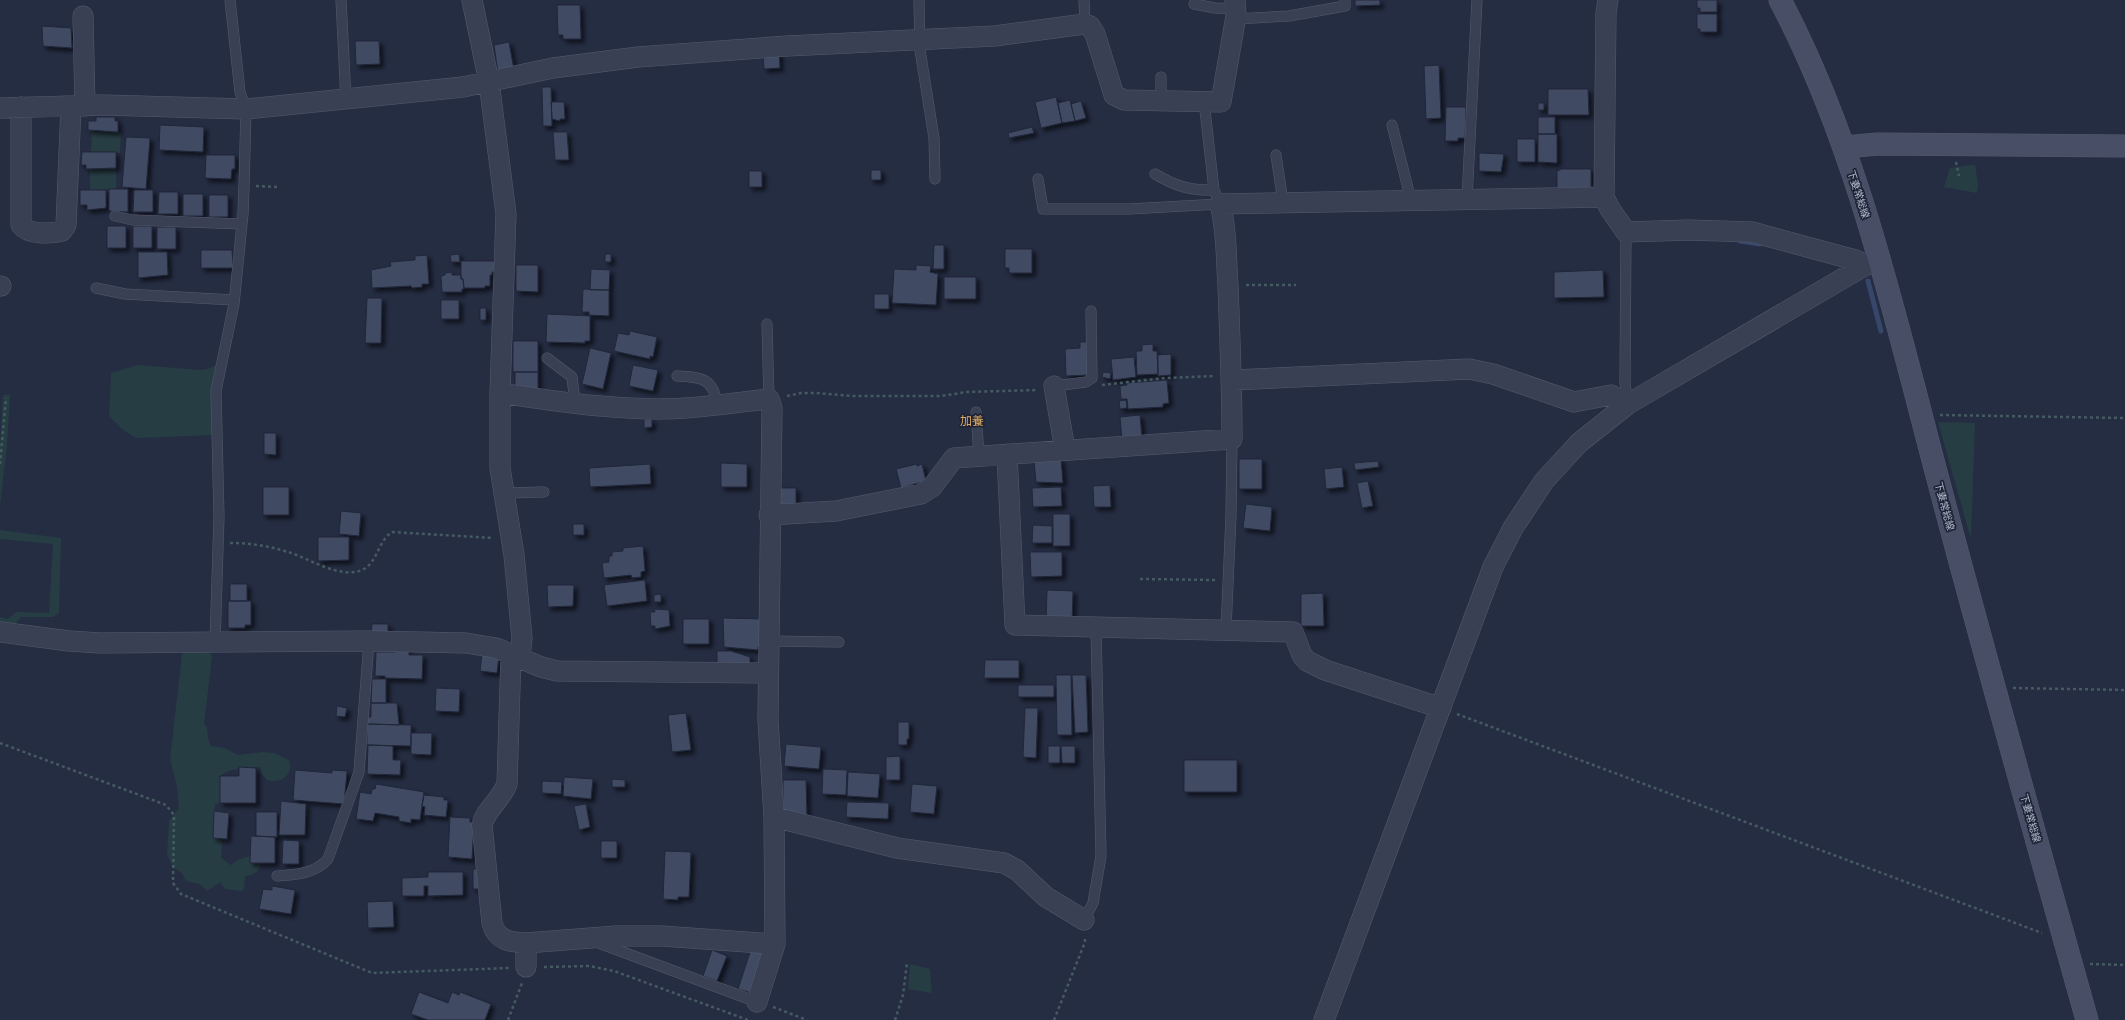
<svg xmlns="http://www.w3.org/2000/svg" width="2125" height="1020" font-family="'Noto Sans','Noto Sans JP',sans-serif">
	<style>
		.green { fill: #273d44 }
		.lines { fill: none; stroke-linecap: round; stroke-linejoin: round }
		.stream { stroke: #37466b; stroke-width: 5 }
		.building { fill: #404b63; stroke: #20273a; filter: url(#shadow) }
		.lane-casing { stroke: #545b6d; stroke-width: 11 }
		.street-casing { stroke: #545b6d; stroke-width: 21 }
		.secondary-casing { stroke: #545b6d; stroke-width: 23 }
		.path { stroke: #455a61; stroke-width: 2.5; stroke-dasharray: 3 3; stroke-linecap: butt }
		.lane { stroke: #394053; stroke-width: 10 }
		.street { stroke: #394053; stroke-width: 20 }
		.secondary { stroke: #474e66; stroke-width: 22 }
		.labels { text-anchor: middle; stroke-width: 3.5; stroke-linejoin: round; paint-order: stroke }
		.street-label { font-size: 10px; fill: #b6bccd; stroke: #1e2538 }
		.quarter-label { font-size: 12px; fill: #dda861; stroke: #1e2538 }
	</style>
	<defs>
		<filter id="shadow"><feDropShadow dx="3.5" dy="3.5" stdDeviation="2" flood-color="#0009"/></filter>
	</defs>
	<rect width="100%" height="100%" fill="#252d43"/>
	<!-- green -->
	<path class="green" d="M92,130H97V132H121L120,153L91,152Z
		M1972,165H1975L1978,184L1977,193L1944,187L1950,168Z
		M105,168H116V189L90,190V169Z
		M138,365L200,370L208,369L216,365L211,408L213,435L137,438C127,434 116,424 109,416L111,373Z
		M3,395H10L7,446L0,506V444Z
		M1938,422L1975,423L1971,539Z
		M0,530L61,538L59,613L53,617H21L12,628L0,626V617L8,619L16,612L49,613L53,544L0,539Z
		M188,650L210,652L212,657L204,724L207,727L208,739L211,746L225,748L238,755L263,752L274,753L289,760C294,775 281,784 267,780L261,773L260,767C244,769 234,766 220,776V803L215,804L213,838L222,839L221,858L231,865L238,860L250,856L251,863H262C258,872 255,875 245,876L244,889L241,891L225,889L220,882L207,891L200,884L186,881L182,873L173,867L167,855L169,821L179,808L177,786L170,760L182,654Z
		M910,964L930,969L932,993L908,989Z"/>
	<g class="lines">
		<!-- stream -->
		<path class="stream" d="M1740,241L1760,244
			M1868,281L1881,331"/>
	</g>
	<!-- building -->
	<path class="building" d="M1355,0H1380V5L1355,6Z
		M1697,0H1717V12H1700V8H1697Z
		M557,5H580L581,39H563V35H558Z
		M1697,14H1717V32H1700V29H1697Z
		M42,26L71,28L72,48L43,46Z
		M355,41H379L380,64L356,65Z
		M509,42L514,70L498,73L494,45Z
		M779,51L780,68L764,69L763,52Z
		M1439,65L1441,118L1426,119L1424,66Z
		M542,87H551L552,126H543Z
		M1548,89H1588L1589,115H1548Z
		M1056,97L1062,123L1041,128L1035,102Z
		M1070,100L1075,121L1062,123L1058,103Z
		M1081,101L1086,118L1075,121L1071,104Z
		M551,102H564L565,119H560V121L552,119Z
		M1538,103H1544V110H1538Z
		M1446,107H1466L1465,138H1458V141H1445Z
		M96,117H115V121H118V132L88,130V121H96Z
		M1538,117H1555V134H1538Z
		M160,125L204,127L203,152L159,150Z
		M1032,127L1034,133L1009,138L1008,133Z
		M553,132H567L569,160H555Z
		M1538,134H1557V163L1538,162Z
		M126,137L150,138L146,189L122,187Z
		M1517,139H1535V162H1517Z
		M82,152H116V168L86,169V165H81Z
		M1479,153L1504,154L1501,172L1479,171Z
		M206,155H235V169H232L231,179L205,178Z
		M1562,169H1591V192H1557V171Z
		M871,170H881V180H871Z
		M749,171H762V187H749Z
		M109,189H128V212L109,211Z
		M80,190H106V208L87,210V205H80Z
		M134,190H153V212H133Z
		M159,192H178V214H158Z
		M183,194H203V216H183Z
		M209,195H228V217H209Z
		M107,226H126V248H107Z
		M133,226H152V248H133Z
		M157,227H176V249H157Z
		M934,245H944V269H933Z
		M1005,249H1032V273H1009V268H1005Z
		M201,250H232L233,268H201Z
		M138,252H167L168,275L138,278Z
		M459,254L460,262H451L450,255Z
		M605,254H611V262H605Z
		M427,255L429,284H422V287L412,288L411,286L372,288L371,270L391,266L390,262L415,260V256Z
		M461,261H497V272H492V275H490V286H485V288H464L463,279H461Z
		M516,265H538V292L516,291Z
		M916,265L931,266L930,272L938,274L936,305L892,303L894,269L916,270Z
		M591,269L610,270L609,290H590Z
		M1603,270L1604,297L1554,298V272Z
		M452,272V275H461V279H463L464,289H462V292H442L441,276L445,275V273Z
		M944,277H976V299H944Z
		M583,289L609,290V316L589,315V312H582Z
		M874,294H889V309H874Z
		M367,298H382L381,343H365Z
		M441,300H459V319H441Z
		M480,308H486V320H480Z
		M547,314L590,316V341H585V343L546,342Z
		M630,331L657,337L653,357L650,356V359L614,351L618,333L629,335Z
		M513,341H538V372H513Z
		M1080,342H1088L1089,375L1066,376L1065,349L1080,348Z
		M1153,344V351H1157L1158,374L1137,375L1136,351H1142V345Z
		M590,348L611,353L603,389L582,384Z
		M1171,354V375L1158,376V355Z
		M1134,357L1136,377L1113,380L1111,359Z
		M633,365L658,370L653,391L629,386Z
		M515,372H538V392L515,386Z
		M1103,372L1111,373L1110,379L1102,377Z
		M1167,380L1169,403L1163,404V407L1128,409L1127,399H1121L1120,386L1127,385V383Z
		M1126,400L1127,408L1120,409L1119,401Z
		M1140,415L1142,439L1122,441L1120,417Z
		M644,419H652V427L644,428Z
		M264,433H276V455L264,454Z
		M1061,459L1063,483L1036,482L1034,461Z
		M1239,459H1262V489H1239Z
		M1378,461L1379,467L1355,470L1354,463Z
		M721,463L747,464V487H721Z
		M650,464L651,484L590,487L589,468Z
		M917,464V466L922,464L926,481L901,488L896,469Z
		M1342,467L1344,487L1326,489L1324,469Z
		M1368,481L1373,506L1362,508L1357,483Z
		M1110,485L1111,507H1094L1093,486Z
		M263,487H289V515H263Z
		M1061,487L1062,506L1033,507L1032,488Z
		M779,488H796V507H779Z
		M1246,504L1272,507L1270,531L1243,528Z
		M341,511L361,513L359,536L339,534Z
		M1053,514H1070V546H1053Z
		M573,524H584V535H573Z
		M1033,525L1052,526V543H1032Z
		M318,537H349V560L318,561Z
		M643,546L645,571L641,572V577L632,578L631,575L604,578L602,563L609,562V556H612V552L623,551V548Z
		M1030,552H1062V576L1031,577Z
		M645,580L647,601L607,606L604,585Z
		M230,584H247V601H230Z
		M547,585H574L573,606L548,607Z
		M1047,590L1073,591L1072,623L1046,622Z
		M1323,593L1324,626H1301V594Z
		M661,594V602H654V595Z
		M228,601H251V625H245V628H228Z
		M654,609L669,610L670,626L655,629V626H651L650,612H655Z
		M723,618L764,619L760,647H758V650L724,647Z
		M683,619H709V644H683Z
		M372,624H388V635H371Z
		M395,650H409V655H423L422,679L385,678V676H375L376,652H395Z
		M717,651H731L750,657V664H717Z
		M482,653L499,655L497,673L480,671Z
		M985,660H1019V678H984Z
		M1056,675H1071L1072,735H1057Z
		M1072,675H1086L1088,732L1075,733Z
		M372,679H386V703H371Z
		M1018,685H1054V697H1018Z
		M436,688L460,689L459,712L435,711Z
		M371,703H397L399,725L367,724L368,717H371Z
		M337,706L347,708L345,717L336,716Z
		M1025,708H1038L1036,758L1023,757Z
		M686,713L691,750L672,752L668,715Z
		M898,722H909V739H907V745H898Z
		M367,724L411,725V746L367,745Z
		M411,733H432L431,755L411,754Z
		M786,744L821,747L819,769L784,766Z
		M368,745L393,746V760H401L400,775L367,774Z
		M1048,746H1060V763H1048Z
		M1061,746H1075V763H1062Z
		M900,756V780H886V757Z
		M1184,760H1237V792H1184Z
		M239,767L256,768V803H220V776H239Z
		M823,769L847,770L846,795L822,794Z
		M295,770L332,773V770L347,771L344,804L293,800Z
		M848,772L880,774L878,798L847,796Z
		M564,777L593,779L591,799L563,796Z
		M612,779L625,780V787H612Z
		M783,780H806L807,820L783,811Z
		M542,781L562,782L561,794L542,793Z
		M376,784L424,792L420,820L411,819V823L399,821V817L375,813L373,821L356,819L360,792L371,794L372,789H375Z
		M912,784L937,786L934,814L910,812Z
		M424,795L444,797V800H448L446,817L424,815L425,807L422,806Z
		M281,801L306,804L305,835H279Z
		M847,802L889,803L888,819L846,817Z
		M586,804L590,827L579,830L574,806Z
		M214,811L229,813L227,839L213,838Z
		M256,812H277V837L256,836Z
		M450,817L470,818V822H474L472,859L448,857Z
		M251,836L275,837V863H250Z
		M283,840L299,841V864H282Z
		M601,841H617V858H601Z
		M665,851L691,852L689,897H678V900L663,899Z
		M473,869H483L484,889H473Z
		M428,872H463V895L428,896V886H424V896H402V878L428,877Z
		M272,886L295,890L291,914L259,909L263,889L272,890Z
		M393,901L394,927L368,928L367,902Z
		M752,946L765,951L751,993L738,989Z
		M712,950L727,956L717,981L703,976Z
		M419,992L448,1003L452,992L459,995L460,992L491,1004L485,1020H428L411,1014Z"/>
	<g class="lines">
		<defs>
			<path id="lane" d="M341,0L346,100
				M919,0L920,50L934,138L935,179
				M1084,0L1085,24
				M1194,4L1215,8L1236,9
				M1235,19L1289,16L1345,6V0
				M1161,77V101
				M1392,125L1411,200
				M1276,155L1283,202
				M1155,174C1175,186 1191,191 1214,190
				M1038,179L1043,209H1129L1220,204L1214,190L1204,101
				M1467,199L1477,0
				M115,216L133,220L242,224
				M1626,232L1625,383L1628,404
				M96,288L125,294L234,300
				M767,324L769,399
				M547,358L572,377L575,403
				M677,376C701,377 714,378 717,405
				M1054,386L1086,382L1092,378L1091,311
				M976,412L979,456
				M503,493L544,492
				M1226,629L1231,516L1232,439
				M769,641L839,642
				M215,643L219,517L216,391L234,304L243,214L244,186L246,109L240,92L230,0
				M277,876C295,875 315,874 328,859L359,772L369,641
				M1084,920L1093,903L1101,856L1096,627
				M596,942L757,1002"/>
			<path id="street" d="M472,0L489,82L506,214L500,393V468L514,555L522,638L520,657
				M1608,0L1606,13L1604,197L1610,209L1626,232L1689,230L1752,232L1855,260L1867,265
				M83,16L85,106
				M21,107V225C29,235 50,234 62,231L66,225L71,106
				M0,108L103,105L246,109L463,87L553,68L638,57L787,46L995,36L1085,24L1090,26L1095,34L1114,95L1124,100L1221,102L1236,16L1235,0
				M0,286H1
				M1232,380L1469,369L1493,374L1574,402L1611,395L1628,404
				M1054,386L1065,450
				M500,393C561,402 624,412 686,408C714,406 741,402 769,399L772,408L768,720L774,817L775,944L757,1002
				M1007,454L1015,625L1293,632L1302,655L1307,661L1325,670L1441,708
				M769,515L836,511L921,494L932,487L954,458L1232,439C1232,388 1230,337 1228,286C1226,259 1227,230 1220,204L1604,197
				M0,632L69,641L100,643L369,641L466,643L496,648L541,667L557,671L768,673
				M511,654L507,784C501,800 485,810 482,825L492,923C497,941 510,942 526,943L616,936H662L775,944
				M774,817L897,848L1004,863L1017,870L1046,897L1084,920
				M526,967V943
				M1324,1020L1493,567L1513,528L1544,481L1579,443L1628,404L1878,258"/>
			<path id="secondary" d="M1780,0C1858,147 1896,322 1939,483C1986,662 2037,841 2087,1020
				M1844,147L1878,144L2125,146"/>
		</defs>
		<!-- lane casing -->
		<use href="#lane" class="lane-casing"/>
		<!-- street casing -->
		<use href="#street" class="street-casing"/>
		<!-- secondary casing -->
		<use href="#secondary" class="secondary-casing"/>
		<!-- path -->
		<path class="path" d="M1956,162L1959,176
			M256,186L278,187
			M1246,285H1296
			M1102,385L1165,378L1214,376
			M787,396L801,393H816L851,396H941L967,392L1037,390
			M1940,415L2125,418
			M0,464L6,398
			M230,543C250,543 269,546 288,552C309,558 342,581 364,569C378,561 378,541 392,532L493,538
			M1140,579L1215,580
			M2013,688L2125,690
			M1457,714L2042,933
			M0,743L166,805L174,815L173,883L181,894L372,973L509,968
			M2090,964L2125,965
			M544,967L589,966L614,971L748,1020
			M773,1007L807,1020
			M508,1020L522,983
			M895,1020L903,995L907,963
			M1054,1020L1085,942V937"/>
		<!-- lane -->
		<use href="#lane" class="lane"/>
		<!-- street -->
		<use href="#street" class="street"/>
		<!-- secondary -->
		<use href="#secondary" class="secondary"/>
	</g>
	<g class="labels">
		<!-- street labels -->
		<g class="street-label">
			<text transform="translate(1859 194) rotate(72)" y="4">下妻常総線</text>
			<text transform="translate(1945 506) rotate(75)" y="4">下妻常総線</text>
			<text transform="translate(2031 818) rotate(74)" y="4">下妻常総線</text>
		</g>
		<!-- quarter labels -->
		<g class="quarter-label">
			<text x="972" y="425">加養</text>
		</g>
	</g>
</svg>
